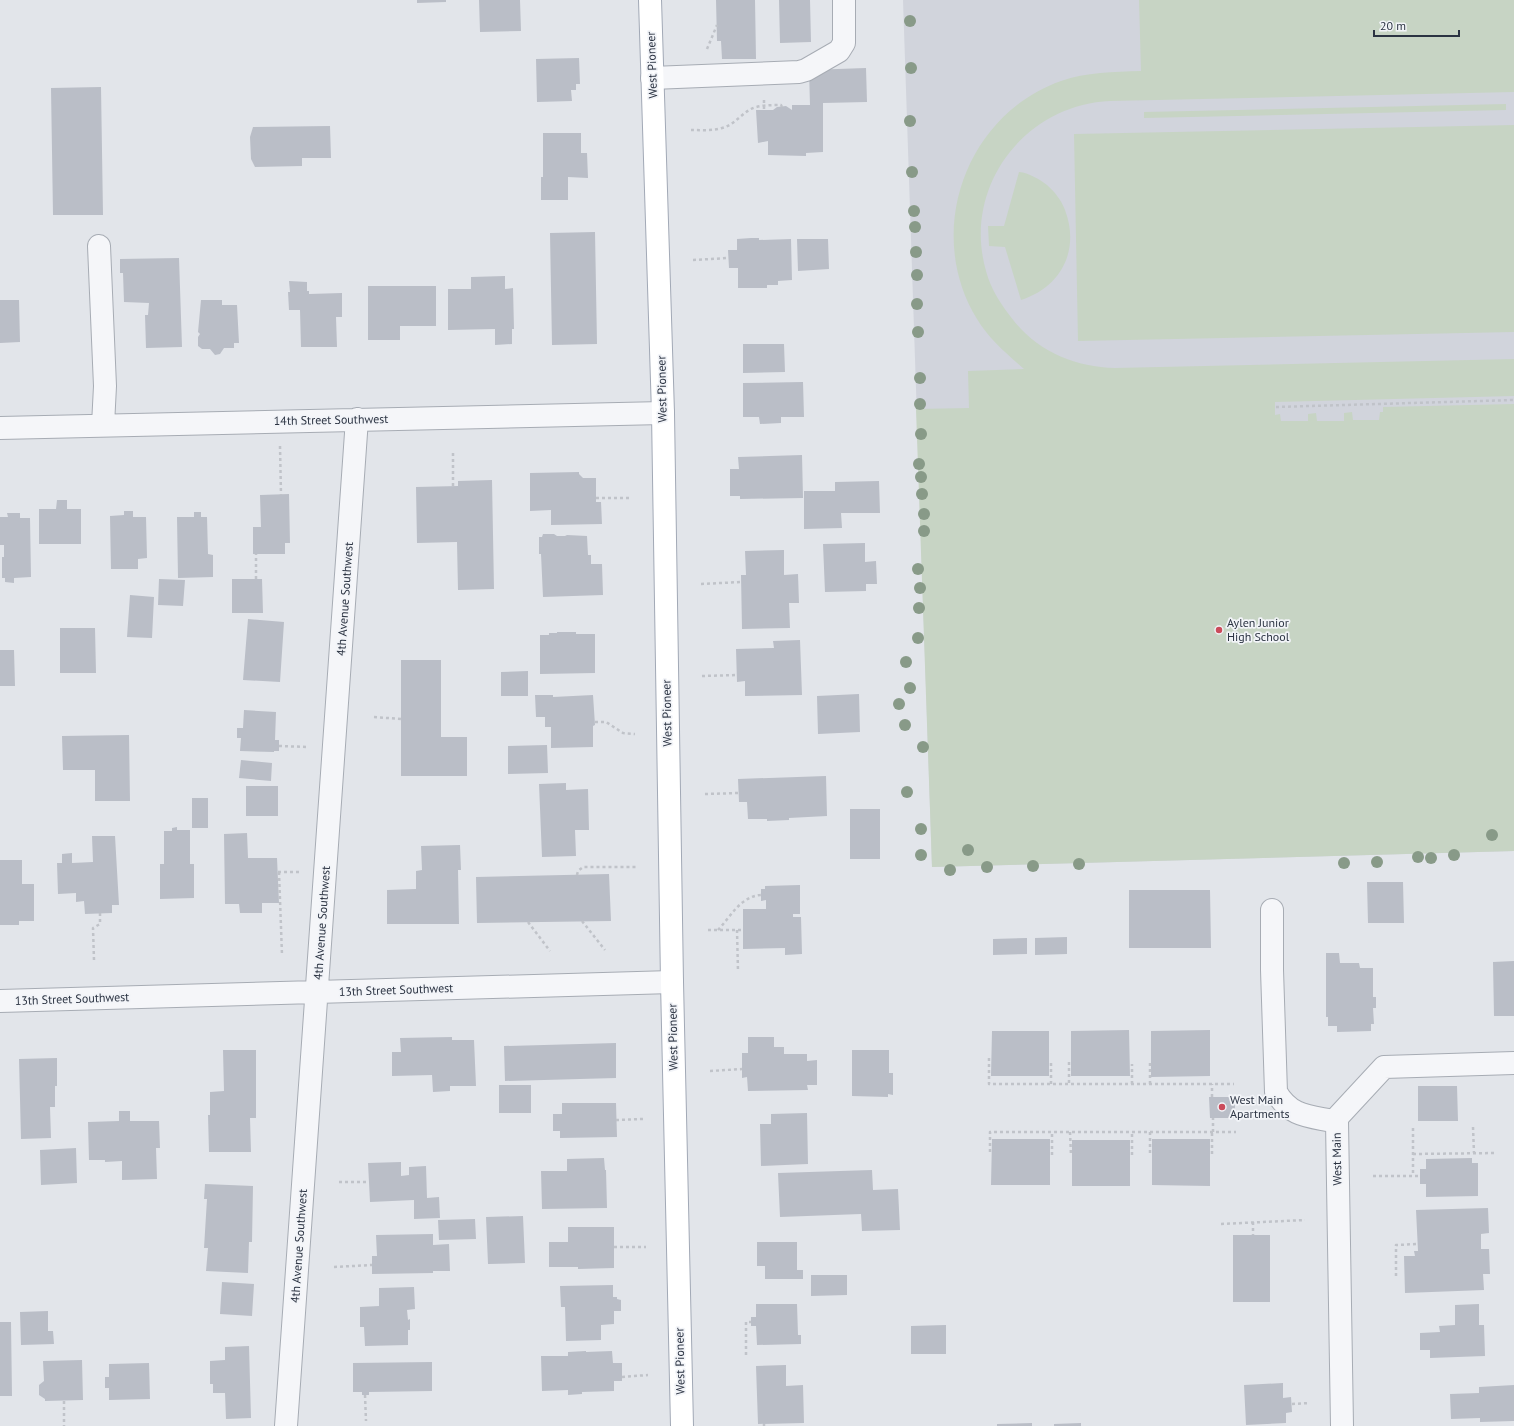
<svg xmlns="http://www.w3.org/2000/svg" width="1514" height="1426" font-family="'PT Sans',sans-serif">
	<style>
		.built { fill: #d1d4dc }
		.green { fill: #c7d4c4 }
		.building { fill: #babec7 }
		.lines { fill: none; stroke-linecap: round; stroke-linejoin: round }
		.minor-casing { stroke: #a7acb4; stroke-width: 24 }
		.major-casing { stroke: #a2a9b6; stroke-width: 24 }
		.path { stroke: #c0c3c9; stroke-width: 2.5; stroke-dasharray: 3 3; stroke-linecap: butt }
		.minor { stroke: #f5f6f9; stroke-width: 22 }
		.major { stroke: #fff; stroke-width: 22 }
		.tree { fill: #889a88 }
		.poi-dot { fill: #cb4b5b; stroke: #f2f4f8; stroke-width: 1.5 }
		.labels { text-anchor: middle; stroke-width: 3.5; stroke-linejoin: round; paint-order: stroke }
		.street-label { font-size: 12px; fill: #2b3342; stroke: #f2f4f8 }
		.poi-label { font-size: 12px; fill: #2b3342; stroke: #f2f4f8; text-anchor: start }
	</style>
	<rect width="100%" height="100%" fill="#e2e5ea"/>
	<!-- built -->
	<path class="built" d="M903,0H1514V851L932,867Z"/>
	<!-- green -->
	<path class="green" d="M1139,0H1514V92L1110,101C1024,105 962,187 986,271C991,290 1002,306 1014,321C1039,352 1076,367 1115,368L1514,359V396L1275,402V415L1280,414L1281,421H1308V414L1316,413L1317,421H1344V413L1352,412L1353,420H1379L1380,412H1383V407L1514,404V851L932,867L916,409L969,408L968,371L1024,369C1007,354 989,339 977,319C924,233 965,115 1061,81C1086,72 1114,72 1141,71Z
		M1506,104V110L1144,118V112Z
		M1514,125V332L1078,341L1074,134Z
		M1019,172C1029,173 1039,179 1047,185C1055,192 1061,200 1065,210C1080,249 1062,287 1021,300L1005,247L989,246L988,226H1004Z"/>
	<!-- building -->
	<path class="building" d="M417,0H446V2L417,3Z
		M479,0H520L521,31L480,32Z
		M716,0H755L756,59H722L721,41H717Z
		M779,0H810L811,42L780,43Z
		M579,58L580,84H576V90H571L572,101L537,102L536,59Z
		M866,68L867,102L823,103V152L806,153V156L768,155V141L758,143L756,110H773L777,107L786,106L792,110V105H810L809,70Z
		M101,87L103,215H53L51,88Z
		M330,126L331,158H302V166L255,167L251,159L250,137L253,127Z
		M543,133H581V153H587L588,178L568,177V200H541V177H543Z
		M595,232L597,344L552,345L550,233Z
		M751,238H759V240L791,239L792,280L778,281V285H767V288H738V268H729L728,250H737V239Z
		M797,239H828L829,269L798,271Z
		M179,258L182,347L146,348L145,315H148L149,303L124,302L123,273H120V259Z
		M505,276V289L513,288L514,329H512V344L495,345V329L448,330V289H471V277Z
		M289,281L307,282V291H309V294L342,293V317H336L337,347H301L300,310H289L288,292H290Z
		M368,286H436V326H400V340H368Z
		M0,300H19L20,342L0,343Z
		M201,300H222V305H237L239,343H234V348H224L220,354L215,355L210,349H202L198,346V337L200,334L198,332Z
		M743,344H784L785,372L743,373Z
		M803,382L804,417H781V423L760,424L759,417H743V383Z
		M802,455L803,498L740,499V496H730V469H739L738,457Z
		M579,472V474L583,478H596V502H601L602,524L551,525V510L530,511V473Z
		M492,480L494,589L458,590L457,542L417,543L416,487L458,486V481Z
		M879,481L880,513H841L842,528L804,529V491H835V482Z
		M289,494L290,543H285V554H253V527H261L260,495Z
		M57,500H67V509H81V544H39V509H56Z
		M124,511H133V517H146L147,558L138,559V569H111L110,516L124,515Z
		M194,512H201V517H207L208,554L213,555V577L178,578L177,517H194Z
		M7,513H20V518H30L31,577L14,578V583L5,582V578H2V557H4V545H0V517H8Z
		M543,534H554L557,536H565L567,535L587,536L588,555H591V564H602L603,595L543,597L541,554H539V537H542Z
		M865,543V562L876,561L877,584H866V591L825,592L823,544Z
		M784,550V575L798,574L799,603H789L790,628L742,629L741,575H746L745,551Z
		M159,579L185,580L183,606L158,605Z
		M232,579H262L263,613H232Z
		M130,595L154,597L152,638L127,637Z
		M248,619L284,622L280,682L243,680Z
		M60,628H95L96,673H60Z
		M557,632H576V634H595V673L540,674V635H549V633H557Z
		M800,640L802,695L745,696V681L737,682L736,649L774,648L773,641Z
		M0,650H14L15,686H0Z
		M401,660H441V737H467V776H401Z
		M528,671V696H501V672Z
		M859,694L860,732L818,734L817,696Z
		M535,695H553V697L593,695L595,725L593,726V747L551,748V727H545V717H536Z
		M244,710L276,712L275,740H279V751H274V752L240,751L241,738H237V728H243Z
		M129,735L130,801H95V770H63L62,736Z
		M547,745L548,773L508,774V746Z
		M241,760L272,763L271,781L239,778Z
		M826,776L827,816L789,818V820L767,821V819H748L747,802H739L738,779Z
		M566,783V790L588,789L589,830H575L576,856L542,857L539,784Z
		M246,786H278V816H246Z
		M192,798H208V828H192Z
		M850,809H880V859H850Z
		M177,827V830H190V864H194V898L160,899V864H164V831H172V828Z
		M247,833L248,858H277L279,903H262V913H240L239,904H225L224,834Z
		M92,836H115L119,905H112V913L85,914L84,901L76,902V893L58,894L57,863H62V854L72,853V863L93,862Z
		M460,845L461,870H458L459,924H387V890L416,889V871L422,870L421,846Z
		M0,860H22V884H34V921H19V925H0Z
		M609,874L611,921L477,923L476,877Z
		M1367,882H1403L1404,923H1368Z
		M800,885V914H793V917H801L802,954L785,955V948L743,949V909H766V900L761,901V889H765V886Z
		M1129,890H1210L1211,948H1129Z
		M1067,937V954L1035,955V938Z
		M1027,938V954L993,955V939Z
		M1326,953H1339L1340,963H1359L1360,968H1373V997H1376V1008H1373L1374,1024H1371V1031L1337,1032V1026H1328V1017H1326Z
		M1514,961V1016H1494L1493,962Z
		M1129,1030L1130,1076H1071V1031Z
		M1210,1030V1076L1151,1077V1031Z
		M992,1031H1049V1076H991Z
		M452,1037V1040H474L476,1086H450V1091L433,1092L432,1075L392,1076V1052H401L400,1038Z
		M748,1037H774V1047H784V1054H807V1061L817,1060V1085H807L808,1090L748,1091L747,1077L742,1078V1053H748Z
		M616,1043V1078L505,1081L504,1046Z
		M223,1050H256V1118H250L251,1152H209L208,1115H210V1092L224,1091Z
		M852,1050H889V1073H893V1095L888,1094V1097L852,1096Z
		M57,1058V1086H55V1107H50L51,1138L21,1139L19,1059Z
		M499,1085H531V1113H499Z
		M1418,1086H1457L1458,1121H1418Z
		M1209,1097H1235V1118H1210Z
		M562,1103H616L617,1137L560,1138V1131H553V1114H562Z
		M119,1111H130V1121H159L160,1148H156L157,1179L122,1180V1161L105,1162V1160H89L88,1122L119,1121Z
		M807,1113L808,1164L761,1166L760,1124H771V1114Z
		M992,1139H1050V1185H991Z
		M1152,1139H1210V1186L1152,1185Z
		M1072,1140H1130V1186H1072Z
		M76,1148L77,1183L41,1185L40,1150Z
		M604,1158L605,1170H606L607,1208L542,1209L541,1171H567V1159Z
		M1472,1158V1163H1478V1196L1426,1197V1184H1420V1169H1426V1159Z
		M401,1162V1176L409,1175V1167L426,1166L427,1198L439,1197L440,1218L414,1219V1200L370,1202L368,1163Z
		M872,1170L873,1190L898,1189L900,1230L862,1231L861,1214L780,1217L778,1173Z
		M205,1184L253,1186L252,1242H249L248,1273L206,1271L208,1248H204L207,1199H204Z
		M1488,1208L1489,1233L1481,1234V1249H1489L1490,1274H1483L1484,1290L1405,1293L1404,1256H1415L1414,1251H1418L1416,1210Z
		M523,1216L525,1263L488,1264L486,1217Z
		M475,1219L476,1239L439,1240L438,1220Z
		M568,1227H614V1268L578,1269V1267H549V1242H568Z
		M433,1234V1245L449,1244L450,1271H433V1273L372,1274V1256H377L376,1235Z
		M1233,1235H1270V1302H1233Z
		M757,1242H797V1270H803V1279H765V1266H757Z
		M811,1275H847V1295L811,1296Z
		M222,1282L254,1284L252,1316L220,1314Z
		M613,1285V1297H617V1299L621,1300V1311H614V1324L601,1325V1340L566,1341L565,1307H561L560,1286Z
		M414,1287L415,1309L407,1310L408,1320L410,1319V1330H408V1345L365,1346L364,1327H360V1307L379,1306V1288Z
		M756,1304H797L798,1335H801V1344L757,1345L756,1326H751V1317H756Z
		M1479,1304V1325H1484L1485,1356L1430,1358V1350H1420V1333L1440,1332L1439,1326L1455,1325V1305Z
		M48,1311V1331H53L54,1344L21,1345L20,1312Z
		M0,1322H11L12,1396H0Z
		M946,1325V1354H911V1326Z
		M249,1346L251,1418L226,1419L225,1393H213V1384H210V1361L225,1360V1347Z
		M586,1351V1352L612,1351L613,1363H622V1381H614V1391L582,1392V1394L568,1395V1390L542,1391L541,1356H568V1352Z
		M82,1360L83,1400L45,1401V1399L39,1395V1385L44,1381L43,1361Z
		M432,1362V1391L369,1392V1395H362V1392H353V1363Z
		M149,1363L150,1399L109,1400V1388H105V1377H109V1364Z
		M786,1365V1386L803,1385L804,1423L758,1424L756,1366Z
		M1283,1383V1398L1291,1397L1292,1412L1286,1413V1423L1246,1425L1244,1385Z
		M1514,1385V1421L1480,1422V1418L1451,1419L1450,1394L1479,1393V1387Z
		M1032,1423V1426H997V1424Z
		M1081,1423V1426H1054V1424Z"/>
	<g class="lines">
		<defs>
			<path id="minor" d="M652,78L799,72L806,70L839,51L844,43V0
				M99,246L105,386L103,425
				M0,428L663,413
				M1272,910V970L1276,1092C1291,1118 1311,1116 1337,1122L1342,1426
				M0,1001L672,982
				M1333,1122L1384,1067L1514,1063
				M286,1426L357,419"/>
			<path id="major" d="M650,0L663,413L672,982L682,1426"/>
		</defs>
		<!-- minor casing -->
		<use href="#minor" class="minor-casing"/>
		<!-- major casing -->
		<use href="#major" class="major-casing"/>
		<!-- path -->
		<path class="path" d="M707,49L717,25
			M764,100V110
			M691,130C701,130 712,131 722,128C734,125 740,115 751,109C759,105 772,105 781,105L782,107
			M693,260L728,258
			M1276,407L1514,400
			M280,446L281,495
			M453,453V486
			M596,498H630
			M256,579V554
			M701,584L741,582
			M702,676L737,675
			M374,717L401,719
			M595,722H606L623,733L635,734
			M279,746L309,747
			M705,794L739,793
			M278,872H299
			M279,872L282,955
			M577,875L578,871L583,867H638
			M582,921L605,950
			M528,922L550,951
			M708,930H743
			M718,930C731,916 741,896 761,895
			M737,930L738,971
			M94,960L93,928L100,924V913
			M989,1058V1084H1234
			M1069,1062V1084
			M710,1071L742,1069
			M1051,1084V1060
			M1132,1084V1064
			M1150,1084V1061
			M1212,1097V1084
			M616,1120L643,1119
			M1473,1127L1474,1153
			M1413,1128V1176
			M1070,1132L1071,1155
			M1213,1132V1118
			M990,1152V1132H1236
			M1150,1153V1132
			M1212,1154V1132
			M1413,1154L1497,1153
			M1052,1155V1132
			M1132,1155V1132
			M1373,1176H1420
			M339,1182H369
			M1253,1222V1235
			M1221,1224L1305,1220
			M614,1247H646
			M334,1267L372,1265
			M1396,1276V1245L1418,1244
			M746,1355V1322H751
			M622,1377L648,1375
			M365,1395L366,1421
			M64,1401V1426
			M1292,1404L1310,1403
			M764,1424V1426"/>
		<!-- minor -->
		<use href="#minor" class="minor"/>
		<!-- major -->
		<use href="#major" class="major"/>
	</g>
	<!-- trees -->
	<g class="tree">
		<circle cx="910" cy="21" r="6"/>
		<circle cx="911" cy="68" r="6"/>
		<circle cx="910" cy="121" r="6"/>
		<circle cx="912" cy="172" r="6"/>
		<circle cx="914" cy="211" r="6"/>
		<circle cx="915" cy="227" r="6"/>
		<circle cx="916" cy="252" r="6"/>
		<circle cx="917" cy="275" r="6"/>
		<circle cx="917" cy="304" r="6"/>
		<circle cx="918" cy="332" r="6"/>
		<circle cx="920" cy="378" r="6"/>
		<circle cx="920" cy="404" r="6"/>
		<circle cx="921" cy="434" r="6"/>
		<circle cx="919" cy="464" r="6"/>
		<circle cx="921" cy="477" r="6"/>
		<circle cx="922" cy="494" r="6"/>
		<circle cx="924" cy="514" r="6"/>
		<circle cx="924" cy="531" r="6"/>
		<circle cx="918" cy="569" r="6"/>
		<circle cx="920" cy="588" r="6"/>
		<circle cx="919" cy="608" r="6"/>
		<circle cx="918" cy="638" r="6"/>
		<circle cx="906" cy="662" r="6"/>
		<circle cx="910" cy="688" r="6"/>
		<circle cx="899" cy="704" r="6"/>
		<circle cx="905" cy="725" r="6"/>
		<circle cx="923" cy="747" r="6"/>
		<circle cx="907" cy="792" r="6"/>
		<circle cx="921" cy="829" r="6"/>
		<circle cx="1492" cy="835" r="6"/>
		<circle cx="968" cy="850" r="6"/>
		<circle cx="921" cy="855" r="6"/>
		<circle cx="1454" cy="855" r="6"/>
		<circle cx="1418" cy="857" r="6"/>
		<circle cx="1431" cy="858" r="6"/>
		<circle cx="1377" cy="862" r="6"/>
		<circle cx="1344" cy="863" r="6"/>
		<circle cx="1079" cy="864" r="6"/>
		<circle cx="1033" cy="866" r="6"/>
		<circle cx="987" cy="867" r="6"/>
		<circle cx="950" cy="870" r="6"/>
	</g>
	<!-- markers -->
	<g class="poi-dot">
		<circle cx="1219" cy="630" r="4"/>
		<circle cx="1222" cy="1107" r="4"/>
	</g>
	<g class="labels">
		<!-- street labels -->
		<g class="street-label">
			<text transform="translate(652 65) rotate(-92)" y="4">West Pioneer</text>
			<text transform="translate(662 389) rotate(-91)" y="4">West Pioneer</text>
			<text transform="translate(331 420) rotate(-1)" y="4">14th Street Southwest</text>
			<text transform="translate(345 599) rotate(-86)" y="4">4th Avenue Southwest</text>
			<text transform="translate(667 713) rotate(-91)" y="4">West Pioneer</text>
			<text transform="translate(322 923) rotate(-86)" y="4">4th Avenue Southwest</text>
			<text transform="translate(396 990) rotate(-2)" y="4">13th Street Southwest</text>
			<text transform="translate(72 999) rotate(-2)" y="4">13th Street Southwest</text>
			<text transform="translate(673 1037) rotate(-91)" y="4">West Pioneer</text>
			<text transform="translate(1337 1159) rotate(-91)" y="4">West Main</text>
			<text transform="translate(299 1246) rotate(-86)" y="4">4th Avenue Southwest</text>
			<text transform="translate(680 1361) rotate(-91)" y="4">West Pioneer</text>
		</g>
		<!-- poi labels -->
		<g class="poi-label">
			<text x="1227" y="627">Aylen Junior<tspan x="1227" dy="14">High School</tspan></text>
			<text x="1230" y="1104">West Main<tspan x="1230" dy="14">Apartments</tspan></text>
		</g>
	</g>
	<!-- scale -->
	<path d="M1374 30v6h85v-6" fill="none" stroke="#2b3342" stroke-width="2"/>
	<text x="1380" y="30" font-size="12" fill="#2b3342" stroke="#f2f4f8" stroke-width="3" paint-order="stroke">20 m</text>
</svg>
